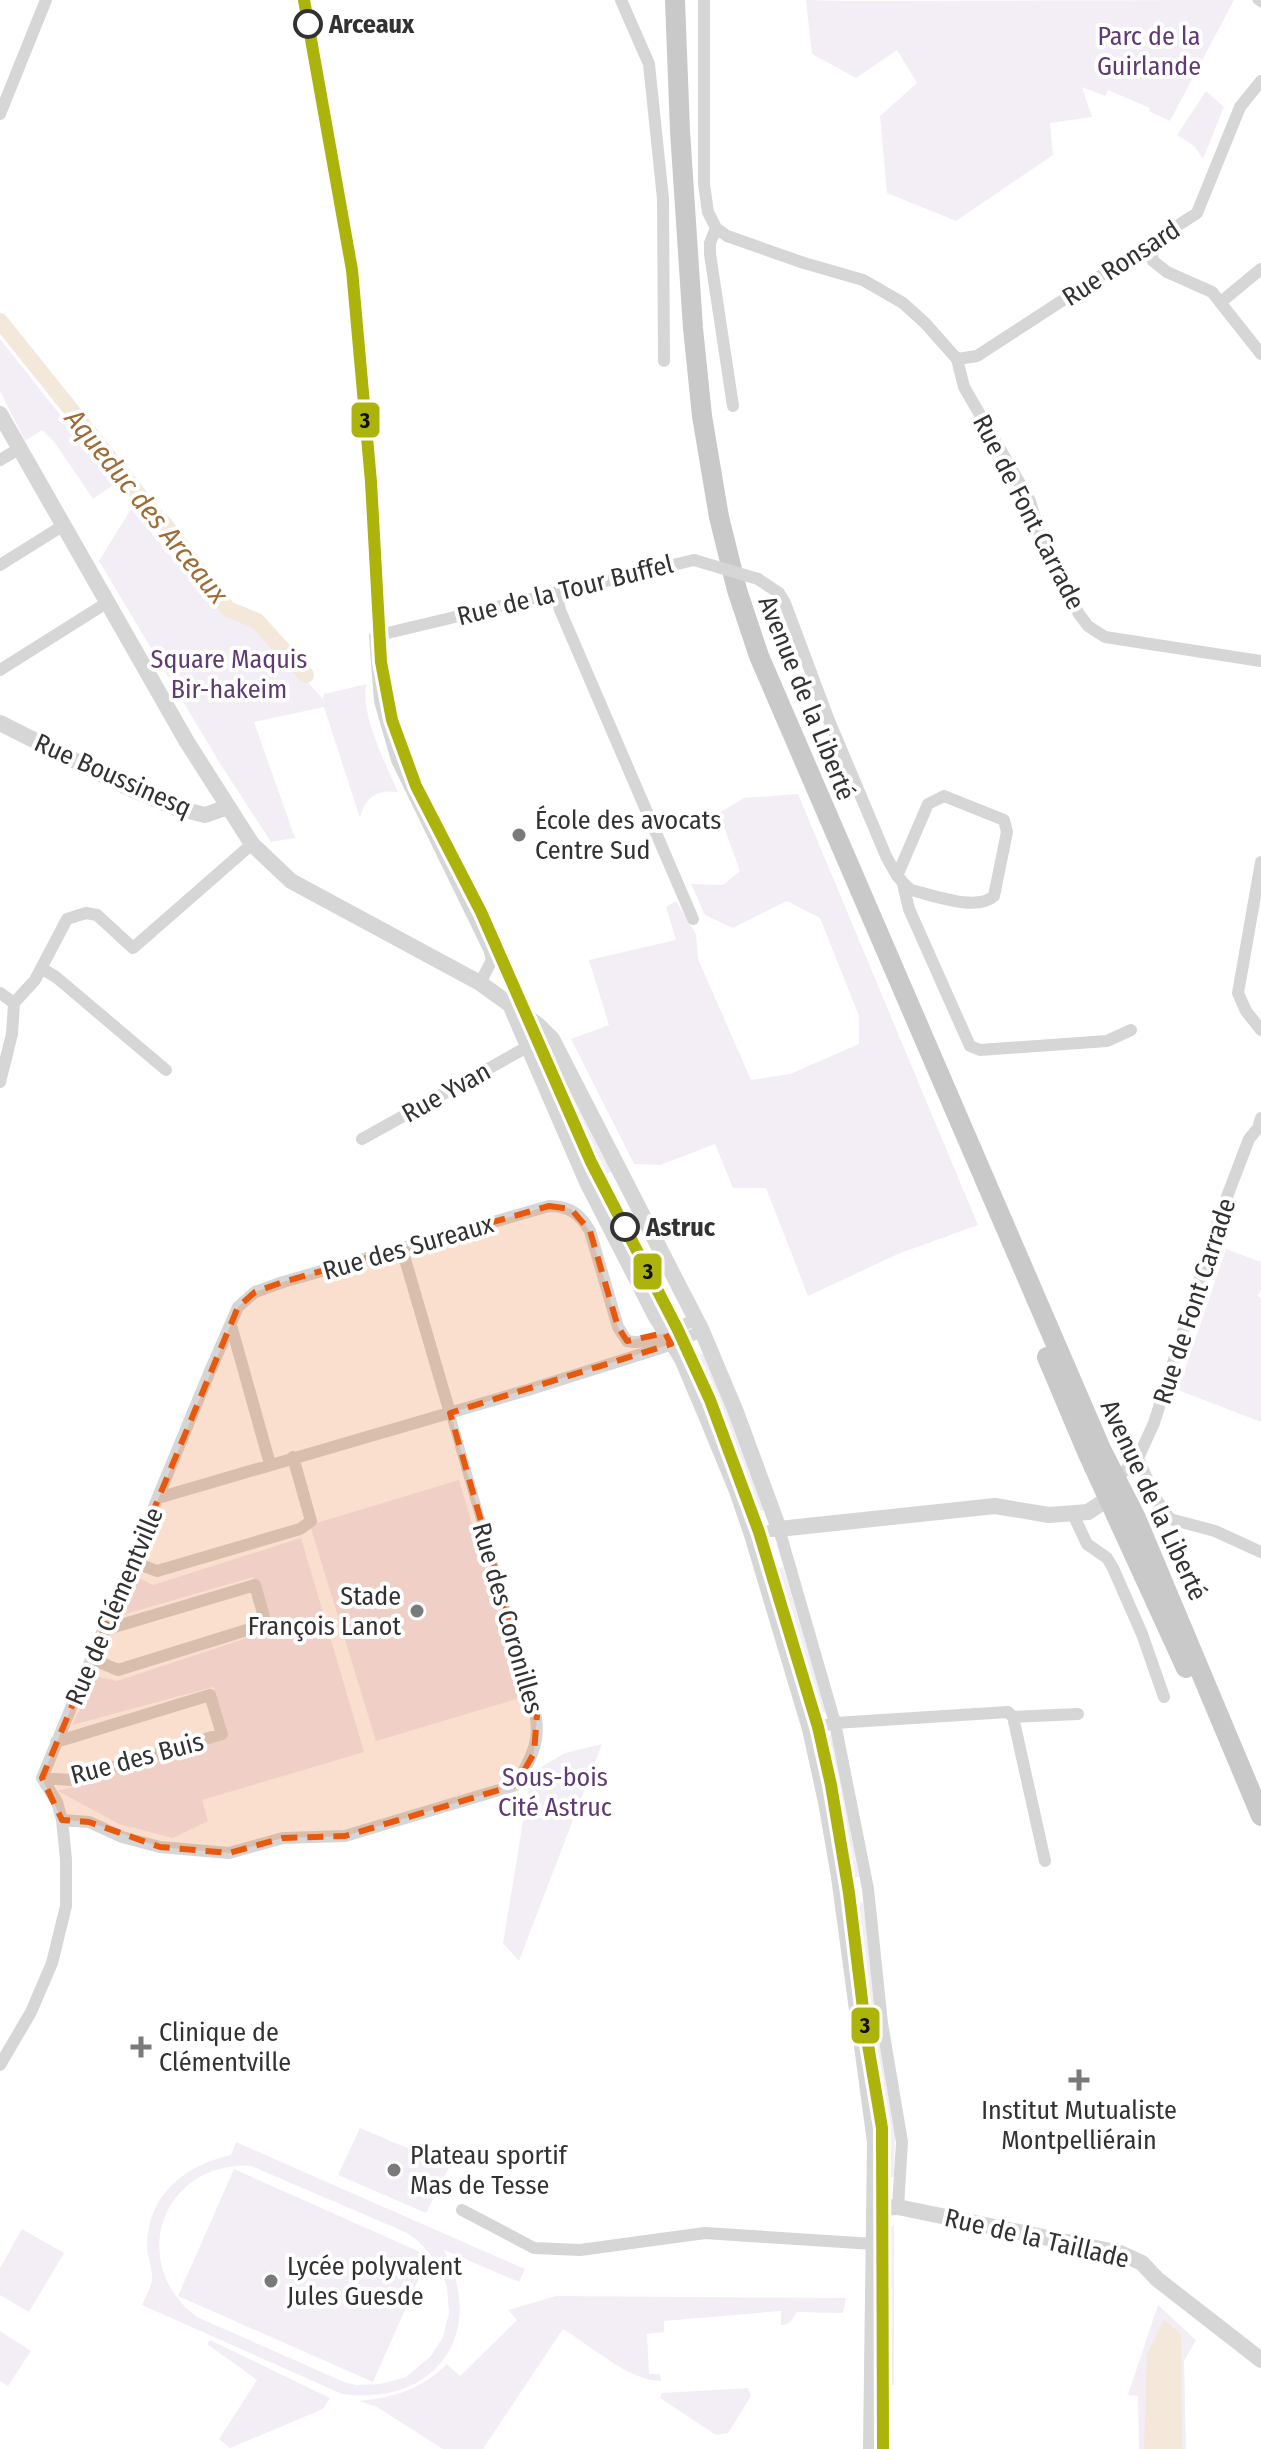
<svg xmlns="http://www.w3.org/2000/svg" width="1261" height="2449" font-family="'Fira Sans Condensed',sans-serif">
	<style>
		.green { fill: #f3eef6; fill-rule: evenodd }
		.water { fill: #f4e8db }
		.lines { fill: none; stroke-linecap: round; stroke-linejoin: round }
		.canal { stroke: #f4e8db; stroke-width: 16 }
		.pedestrian { stroke: #d6d6d6; stroke-width: 9 }
		.minor { stroke: #d6d6d6; stroke-width: 12 }
		.tertiary { stroke: #d6d6d6; stroke-width: 16 }
		.primary { stroke: #c9c9c9; stroke-width: 20 }
		.minor-bridge { stroke: #d6d6d6; stroke-width: 12 }
		.tram-1-casing { stroke: #fff; stroke-width: 18 }
		.tram-1 { stroke: #acb30a; stroke-width: 12 }
		.marked { fill: #e8590c; fill-opacity: 0.2; stroke: #e8590c; stroke-width: 6; stroke-dasharray: 16 10; stroke-linejoin: round }
		.stop-dot { fill: #fff; stroke: #323232; stroke-width: 4 }
		.poi-dot { fill: #7a7a7a; stroke: #fff; stroke-width: 3 }
		.labels { text-anchor: middle; stroke-width: 8; stroke-linejoin: round; paint-order: stroke }
		.stop-label { font-size: 26px; font-weight: bold; fill: #323232; stroke: #fff; text-anchor: start }
		.park-label { font-size: 26px; fill: #603a73; stroke: #fff }
		.street-label { font-size: 26px; fill: #323232; stroke: #fff }
		.poi-label { font-size: 26px; fill: #323232; stroke: #fff; text-anchor: start }
		.water-label { font-size: 28px; font-style: italic; fill: #9d6c37; stroke: #fff }
		.line-badge { stroke: #fff; stroke-width: 3 }
		.pale-badge-label { font-size: 22px; text-anchor: middle; font-weight: bold; fill: #111 }
	</style>
	<rect width="100%" height="100%" fill="#fff"/>
	<!-- green -->
	<path class="green" d="M806,0L852,1L1234,0L1170,121L1149,111L1150,108L1108,90L1105,96L1082,87L1092,117L1050,123L1053,155L956,221L887,193L880,116L917,83L897,50L856,78L812,54Z
		M1206,91L1224,107L1203,159L1194,146L1177,135Z
		M0,339L115,484L93,499L55,443L42,430L25,441L0,391Z
		M131,509L196,585L231,619L256,626L323,699L324,694L367,684C358,708 387,768 398,792C377,789 365,797 360,818L324,707L254,722L295,838L271,842L219,762L99,561Z
		M798,794L978,1225L898,1254L808,1296L766,1188H733L715,1144L660,1165L634,1164L571,1039L609,1025L589,960L676,940L666,907L676,901L696,934L698,959L751,1080L790,1074L859,1044V1016L820,918L787,901L733,928L705,915L691,884L723,885L740,871L719,813L744,798Z
		M523,1018L549,1045L616,1169L592,1182Z
		M1226,1249L1261,1262V1289L1258,1296L1261,1298V1422L1178,1390Z
		M703,1353L757,1480L765,1510L750,1515L687,1360Z
		M459,1480L523,1697L376,1741L310,1525Z
		M301,1538L364,1752L202,1800L208,1821L173,1838L119,1824L58,1791L222,1740L228,1731L213,1687L72,1725L95,1676L117,1681L271,1630L253,1577L122,1615L135,1576L153,1585Z
		M783,1567L826,1712L811,1715L768,1571Z
		M832,1735L859,1877L844,1879L817,1739Z
		M602,1744L519,1961L503,1943L531,1773L565,1753Z
		M863,1902L895,2132L894,2177H878L848,1905Z
		M360,2128L450,2166L426,2213L338,2175Z
		M236,2142L525,2269L519,2282L444,2250C488,2334 435,2407 342,2394L142,2305C145,2297 153,2285 152,2277C152,2266 147,2257 147,2246C147,2195 185,2165 231,2155ZM251,2166L405,2232L417,2240L438,2263L447,2287L449,2313L443,2337L431,2356L406,2377L380,2384L356,2385L344,2382L197,2317C126,2264 162,2161 251,2166Z
		M234,2169L429,2256L373,2382L178,2296Z
		M894,2224V2385H876L879,2242Z
		M22,2229L64,2253L29,2312L0,2295V2268Z
		M556,2296L846,2298L843,2313L797,2312C793,2319 790,2325 781,2325V2311L664,2321V2332L647,2334L649,2374H660L661,2381C629,2381 590,2345 563,2329L483,2449H443L377,2407L359,2401C394,2398 421,2389 447,2364L460,2376L517,2320L508,2310Z
		M1158,2305L1196,2340L1184,2361L1186,2449H1139L1138,2396L1128,2395Z
		M0,2331L31,2351L8,2386L0,2381Z
		M210,2340L330,2398L323,2409L230,2448L219,2439L257,2380L207,2344Z
		M748,2388L751,2396L728,2433L716,2435L660,2398L662,2393Z"/>
	<!-- water -->
	<path class="water" d="M1164,2320L1181,2334L1182,2449H1144L1147,2354Z"/>
	<g class="lines">
		<!-- canal -->
		<path class="canal" d="M0,321L160,521L163,522L228,609L257,621L306,675"/>
		<!-- pedestrian -->
		<path class="pedestrian" d="M1257,0L1261,3
			M450,1413L531,1695"/>
		<!-- minor -->
		<path class="minor" d="M621,0L649,64L663,199L664,361
			M704,0V184L708,212L716,228
			M0,114L46,0
			M716,228L727,236L804,263L863,280L903,303L925,323L957,359L964,387L1030,501L1043,546L1079,614L1088,626L1105,637L1261,661
			M716,228L710,243V254L733,406
			M1150,246L1153,261L1167,272L1212,292L1261,354
			M1221,302L1261,269
			M957,359L977,356L1197,213L1240,107L1261,81
			M0,460L20,448
			M0,565L64,525
			M758,579L779,593L785,603L828,718L886,856C893,869 899,881 911,890C933,895 976,912 994,896L1007,832L1004,820L944,796L928,804L897,876
			M556,592L560,610L693,919
			M0,670L108,602
			M1261,862L1238,993L1246,1011L1261,1030
			M903,884L909,909L970,1046L980,1050L1107,1041L1131,1030
			M41,968L56,977L166,1070
			M480,983L492,960L489,949L397,760L380,701L375,636L694,560
			M0,993L14,1003
			M14,1003L35,980L67,919L86,913L97,915L133,948L252,844
			M0,1082L12,1034L14,1003
			M362,1139L529,1046
			M402,1249L450,1413
			M231,1325L270,1464
			M1138,1458L1156,1499L1170,1519L1215,1531L1261,1552
			M1117,1478L1138,1458L1154,1423L1220,1215L1249,1139L1258,1128L1261,1118
			M158,1498L531,1389L664,1347L702,1331
			M1072,1512L1087,1544L1107,1558L1113,1568L1142,1634L1164,1697
			M752,1535L779,1529L835,1723L868,1889L882,2023L902,2142L898,2207
			M133,1562L157,1571L300,1529L311,1521L293,1457
			M92,1659L118,1670L266,1624L255,1585L104,1630
			M1013,1717L1078,1714
			M810,1729L835,1723L1008,1712L1013,1717L1045,1861
			M42,1778L210,1371L238,1307L255,1292L283,1282L549,1206C570,1206 580,1214 590,1231L618,1327L627,1341C652,1346 674,1329 696,1319
			M42,1778L71,1780L222,1734L210,1695L56,1742
			M62,1820L89,1822L122,1837L160,1847L229,1853L283,1838L345,1836L516,1785C536,1750 543,1735 531,1695
			M0,2065L31,2012L52,1963L66,1906V1859L62,1820L57,1802L42,1778
			M462,2210L534,2248L580,2250L705,2233L873,2244"/>
		<!-- tertiary -->
		<path class="tertiary" d="M0,414L187,742L252,844L291,881L480,983L538,1025L552,1039L702,1331L736,1412L779,1529L995,1506L1049,1515L1088,1512L1109,1498L1113,1488
			M0,723L129,788L173,807L205,815L228,807
			M512,1009L587,1182L655,1315L682,1359L707,1418L737,1491L752,1535L810,1729L826,1802L839,1877L875,2142L871,2449
			M875,2208L898,2207L1120,2253L1142,2263L1157,2279L1261,2360"/>
		<!-- primary -->
		<path class="primary" d="M675,0L680,131L693,328L702,416L719,517L737,590L759,656L1101,1449L1136,1518L1261,1816
			M1047,1357L1088,1454L1186,1668"/>
		<!-- minor-bridge -->
		<path class="minor-bridge" d="M694,560L758,579"/>
		<defs>
			<path id="tram-1" d="M304,0L352,270L371,482L381,662L392,720L416,786L481,912L591,1162L677,1328L710,1400L759,1532L818,1727L831,1785L849,1893L866,2033L882,2128L883,2449"/>
		</defs>
		<!-- tram-1 casing -->
		<use href="#tram-1" class="tram-1-casing"/>
		<!-- tram-1 -->
		<use href="#tram-1" class="tram-1"/>
	</g>
	<!-- marked area -->
	<path class="marked" d="M549,1206L571,1209L590,1231L618,1327L627,1341L665,1333L671,1344L450,1413L537,1715L534,1753L516,1785L345,1836L283,1838L229,1853L160,1847L89,1822L62,1820L42,1778L238,1307L255,1292L283,1282Z"/>
	<!-- markers -->
	<g class="stop-dot">
		<circle cx="308" cy="24" r="13"/>
		<circle cx="625" cy="1227" r="13"/>
	</g>
	<g class="poi-dot">
		<circle cx="519" cy="835" r="8"/>
		<circle cx="417" cy="1611" r="8"/>
		<path d="M137 2035h8v8h8v8h-8v8h-8v-8h-8v-8h8z"/>
		<path d="M1075 2068h8v8h8v8h-8v8h-8v-8h-8v-8h8z"/>
		<circle cx="394" cy="2170" r="8"/>
		<circle cx="271" cy="2281" r="8"/>
	</g>
	<g class="labels">
		<!-- stop labels -->
		<g class="stop-label">
			<text x="329" y="33">Arceaux</text>
			<text x="646" y="1236">Astruc</text>
		</g>
		<!-- park labels -->
		<g class="park-label">
			<text x="1149" y="45">Parc de la<tspan x="1149" dy="30">Guirlande</tspan></text>
			<text x="229" y="668">Square Maquis<tspan x="229" dy="30">Bir-hakeim</tspan></text>
			<text x="555" y="1786">Sous-bois<tspan x="555" dy="30">Cité Astruc</tspan></text>
		</g>
		<!-- street labels -->
		<g class="street-label">
			<text transform="translate(1121 263) rotate(-33)" y="9">Rue Ronsard</text>
			<text transform="translate(1029 512) rotate(63)" y="9">Rue de Font Carrade</text>
			<text transform="translate(565 590) rotate(-14)" y="9">Rue de la Tour Buffel</text>
			<text transform="translate(807 698) rotate(68)" y="9">Avenue de la Liberté</text>
			<text transform="translate(113 775) rotate(24)" y="9">Rue Boussinesq</text>
			<text transform="translate(446 1092) rotate(-29)" y="9">Rue Yvan</text>
			<text transform="translate(408 1247) rotate(-16)" y="9">Rue des Sureaux</text>
			<text transform="translate(1194 1301) rotate(-72)" y="9">Rue de Font Carrade</text>
			<text transform="translate(1154 1500) rotate(65)" y="9">Avenue de la Liberté</text>
			<text transform="translate(114 1606) rotate(-67)" y="9">Rue de Clémentville</text>
			<text transform="translate(508 1618) rotate(74)" y="9">Rue des Coronilles</text>
			<text transform="translate(137 1758) rotate(-15)" y="9">Rue des Buis</text>
			<text transform="translate(1037 2238) rotate(13)" y="9">Rue de la Taillade</text>
		</g>
		<!-- poi labels -->
		<g class="poi-label">
			<text x="535" y="829">École des avocats<tspan x="535" dy="30">Centre Sud</tspan></text>
			<text x="401" y="1605" text-anchor="end">Stade<tspan x="401" dy="30">François Lanot</tspan></text>
			<text x="159" y="2041">Clinique de<tspan x="159" dy="30">Clémentville</tspan></text>
			<text x="1079" y="2119" text-anchor="middle">Institut Mutualiste<tspan x="1079" dy="30">Montpelliérain</tspan></text>
			<text x="410" y="2164">Plateau sportif<tspan x="410" dy="30">Mas de Tesse</tspan></text>
			<text x="287" y="2275">Lycée polyvalent<tspan x="287" dy="30">Jules Guesde</tspan></text>
		</g>
		<!-- water labels -->
		<g class="water-label">
			<text transform="translate(147 506) rotate(51)" y="10">Aqueduc des Arceaux</text>
		</g>
	</g>
	<g class="line-badge">
		<rect x="350" y="401" width="31" height="38" rx="8" fill="#acb30a"/>
		<rect x="632" y="1252" width="31" height="39" rx="8" fill="#acb30a"/>
		<rect x="850" y="2006" width="31" height="39" rx="8" fill="#acb30a"/>
	</g>
	<g class="pale-badge-label">
		<text x="365" y="428">3</text>
		<text x="648" y="1279">3</text>
		<text x="865" y="2033">3</text>
	</g>
</svg>
